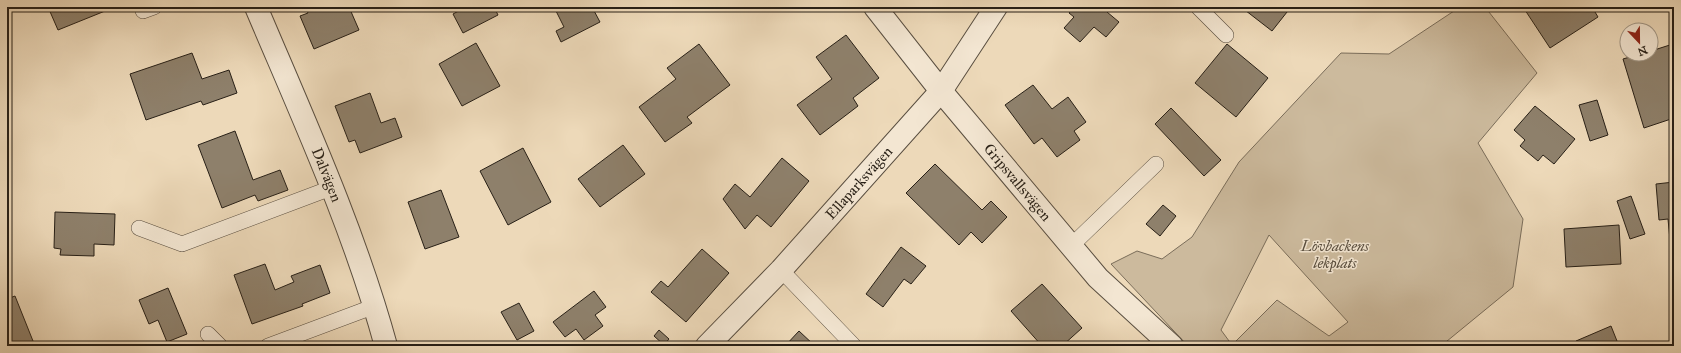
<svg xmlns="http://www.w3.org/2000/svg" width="1681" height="353" font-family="'IM FELL Great Primer',serif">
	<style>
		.green { fill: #ccba9d; stroke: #7a6d5a; fill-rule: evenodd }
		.building { fill: #8e806b; stroke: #282017 }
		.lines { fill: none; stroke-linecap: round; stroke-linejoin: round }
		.lane-casing { stroke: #594e40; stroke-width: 16 }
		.street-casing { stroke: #594e40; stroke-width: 24 }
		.lane { stroke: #f3e6d2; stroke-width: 15 }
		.street { stroke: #f3e6d2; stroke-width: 22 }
		.labels { text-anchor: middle; stroke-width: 3; stroke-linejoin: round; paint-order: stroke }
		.street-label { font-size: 15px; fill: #282017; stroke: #f3e6d2 }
		.park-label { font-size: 15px; font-style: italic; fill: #594e3f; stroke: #f3e6d2 }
	</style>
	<rect width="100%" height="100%" fill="#edd9b9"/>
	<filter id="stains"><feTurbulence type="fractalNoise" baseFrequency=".005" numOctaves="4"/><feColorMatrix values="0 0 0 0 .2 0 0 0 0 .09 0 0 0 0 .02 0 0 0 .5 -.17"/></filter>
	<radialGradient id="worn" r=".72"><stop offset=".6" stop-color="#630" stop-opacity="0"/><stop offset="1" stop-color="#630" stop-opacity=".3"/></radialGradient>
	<!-- green -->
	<path class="green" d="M1460,7H1485L1537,73L1478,143L1523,219L1513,287L1441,346H1188L1111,264L1137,251L1162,259L1192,237L1239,162L1341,53L1389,54ZM1269,235L1348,322L1329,336L1277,300L1232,345L1221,330Z"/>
	<!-- building -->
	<path class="building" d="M48,7H109L110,9L58,30Z
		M305,7H349L359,30L314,49L300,16L308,13Z
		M466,7H494L498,15L463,33L453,14Z
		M554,7H592L600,22L561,42L556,31L564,27Z
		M1074,7H1111L1107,12L1119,22L1106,37L1094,27L1080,42L1064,28L1074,17L1069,13Z
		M1241,7H1291L1272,31Z
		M1523,7H1592L1598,17L1550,48Z
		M846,35L879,78L853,98L858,106L820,135L797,105L832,79L816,57Z
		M476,43L500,86L462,106L439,64Z
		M699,44L730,85L687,117L692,123L665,142L639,107L676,79L667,68Z
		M1227,44L1268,78L1236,117L1195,83Z
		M1673,44L1674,86L1672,87L1674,93V118L1644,128L1623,59L1640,54H1651V51Z
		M192,53L202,79L229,70L237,93L203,105L201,101L146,120L130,74Z
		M1033,85L1052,109L1068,97L1086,122L1074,131L1080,140L1057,157L1042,138L1034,144L1005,105Z
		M370,93L381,123L395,118L402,137L360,153L355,140L349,142L335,106Z
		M1597,100L1608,135L1590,141L1579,105Z
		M1535,106L1575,139L1554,164L1543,155L1538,161L1520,146L1525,140L1514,130Z
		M1171,108L1221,160L1204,176L1155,124Z
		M235,131L253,180L280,170L288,190L258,201L255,195L222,208L198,145Z
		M623,145L645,174L600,207L578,179Z
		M523,148L551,202L508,225L480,171Z
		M782,158L809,181L771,227L757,215L745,229L723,199L735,184L750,197Z
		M935,164L982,210L991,201L1007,217L982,243L971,232L959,245L906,193Z
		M1674,182V250H1671L1668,219L1659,220L1656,184Z
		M441,190L459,237L425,249L408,202Z
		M1631,196L1645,234L1630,239L1617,201Z
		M1163,205L1176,216L1160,236L1146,224Z
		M55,212L115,214L114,245L94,244V256L60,255L61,249L54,248Z
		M1619,225L1621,264L1566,267L1564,229Z
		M901,247L926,266L911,284L904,279L883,307L866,294Z
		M702,249L729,273L686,322L651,292L661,281L668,287Z
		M265,264L275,290L294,282L291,276L320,265L330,293L302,304L303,306L252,324L234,275Z
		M1042,284L1082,328L1062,346H1042L1011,311Z
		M168,288L187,334L167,342L158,320L149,324L139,300Z
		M594,291L606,307L595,315L603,326L584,340L576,329L565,337L553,322Z
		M15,296L35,346H7V299Z
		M519,303L534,331L517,340L501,312Z
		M1611,326L1619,346H1578L1576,341Z
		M659,330L669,339L664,345L654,336Z
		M799,331L815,346H785Z"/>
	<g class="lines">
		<defs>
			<path id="lane" d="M1198,7L1226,35
				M143,11L154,7
				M139,228L182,244L331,188
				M1071,246L1156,164
				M781,270L854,346
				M208,334L220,346
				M268,346L375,306"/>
			<g id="street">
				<path id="s1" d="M256,7C303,118 354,229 386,346"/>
				<path id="s2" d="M875,7L941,91L1098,278L1172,346"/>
				<path id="s3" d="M707,346L781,270L941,91L996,7"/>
			</g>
		</defs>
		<!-- lane casing -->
		<use href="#lane" class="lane-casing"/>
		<!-- street casing -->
		<use href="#street" class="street-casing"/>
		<!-- lane -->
		<use href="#lane" class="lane"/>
		<!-- street -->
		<use href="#street" class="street"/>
	</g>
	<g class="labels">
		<!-- street labels -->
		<g class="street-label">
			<text dy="5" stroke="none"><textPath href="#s1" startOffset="182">Dalvägen</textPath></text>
			<text dy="5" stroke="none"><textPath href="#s3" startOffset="223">Ellaparksvägen</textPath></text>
			<text dy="5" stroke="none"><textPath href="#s2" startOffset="226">Gripsvallsvägen</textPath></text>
		</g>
		<!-- park labels -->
		<g class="park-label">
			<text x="1335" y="251">Lövbackens<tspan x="1335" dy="17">lekplats</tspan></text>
		</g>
	</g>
	<!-- margin -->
	<rect width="1681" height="353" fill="none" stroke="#edd9b9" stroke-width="24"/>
	<rect x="8" y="8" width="1665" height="337" fill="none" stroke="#282017" stroke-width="2"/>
	<rect x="12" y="12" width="1657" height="329" fill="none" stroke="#282017"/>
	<!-- north arrow -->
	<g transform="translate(1639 42) rotate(158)"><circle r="19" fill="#f3e6d2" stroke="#a29787"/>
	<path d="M0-3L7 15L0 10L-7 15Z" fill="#8f2418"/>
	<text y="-6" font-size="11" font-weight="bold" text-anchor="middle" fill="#282017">N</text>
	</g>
	<rect width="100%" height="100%" filter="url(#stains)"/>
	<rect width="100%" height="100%" fill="url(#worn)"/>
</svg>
